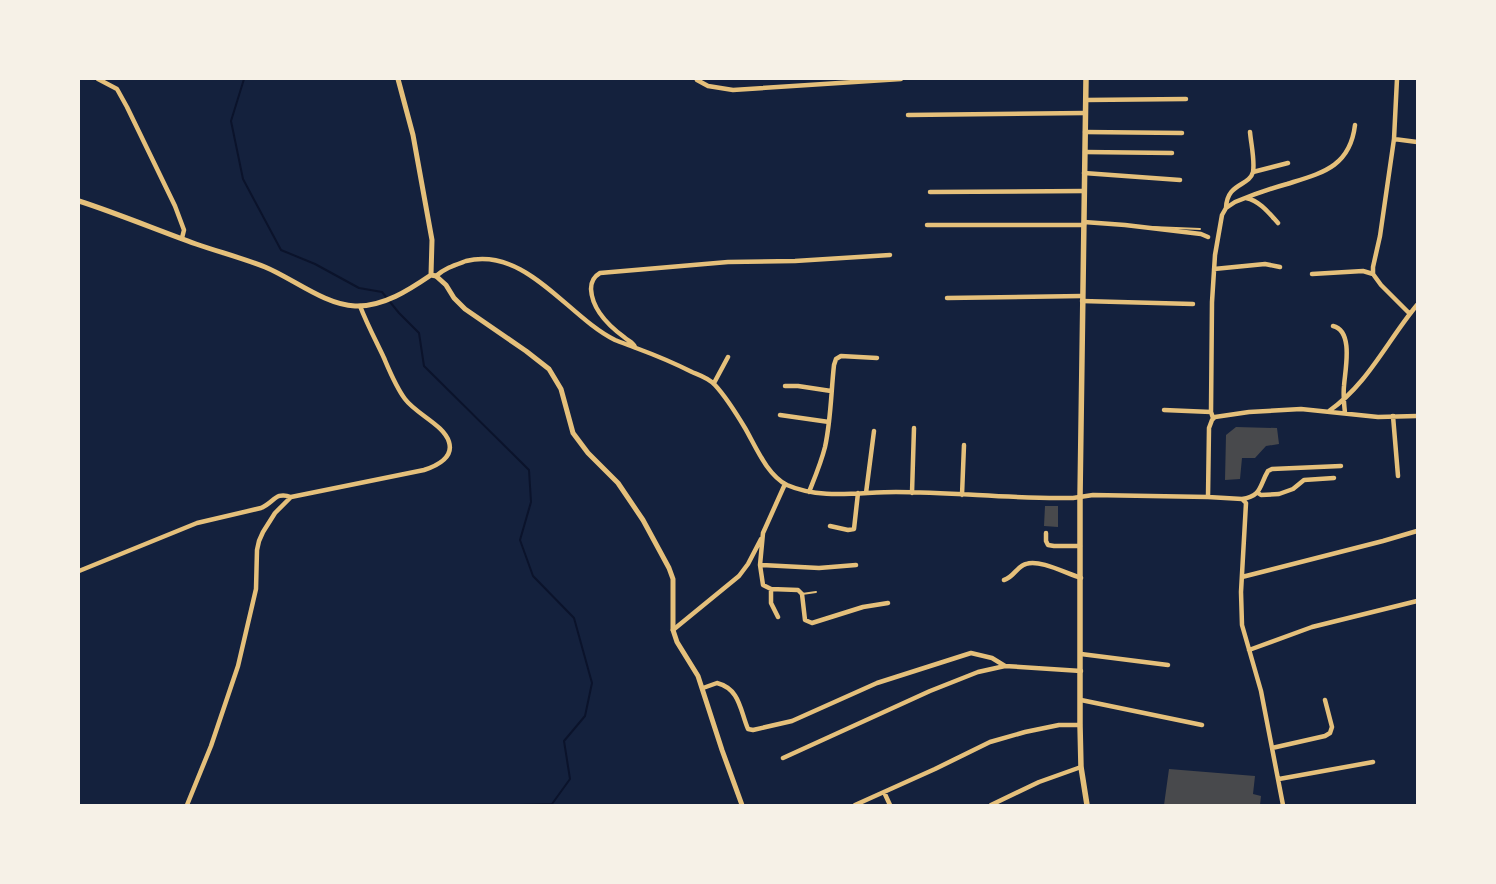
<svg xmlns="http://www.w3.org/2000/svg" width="1496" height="884" font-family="'Crimson Pro',serif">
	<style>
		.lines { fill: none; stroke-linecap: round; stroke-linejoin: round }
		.stream { stroke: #0b132b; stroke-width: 2 }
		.building { fill: #48494c }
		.service { stroke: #e5c07b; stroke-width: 2 }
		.minor { stroke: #e5c07b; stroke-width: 4.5 }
		.tertiary { stroke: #e5c07b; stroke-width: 5 }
		.secondary { stroke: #e5c07b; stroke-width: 5.5 }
	</style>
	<rect width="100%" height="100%" fill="#14213d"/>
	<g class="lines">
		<!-- stream -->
		<path class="stream" d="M244,79L231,121L243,179L281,250L315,264L359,288L382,292L399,313L419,333L424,366L529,470L531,502L520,540L533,576L574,618L592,683L585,716L564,741L570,779L552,804L519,805"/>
	</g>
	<!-- building -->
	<path class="building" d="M1236,427L1277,428L1279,444L1266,446L1255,458H1242L1240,479L1225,480L1226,435Z
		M1045,506H1058V527L1044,526Z
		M1169,769L1255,776L1253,794L1261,796L1260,805H1164Z"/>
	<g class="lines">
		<!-- service -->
		<path class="service" d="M1152,227L1200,229
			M802,594L816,592"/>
		<!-- minor -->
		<path class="minor" d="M98,79L117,89L127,107L175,206L184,230L182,238
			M1397,79L1394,139L1380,236L1373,267V274L1381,285L1410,314
			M697,80L708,86L733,90L901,79
			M1086,100L1186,99
			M908,115L1085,113
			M1085,132L1182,133
			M1394,139L1417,142
			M1085,152L1172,153
			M1253,172L1288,163
			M1084,173L1180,180
			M930,192L1084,191
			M1246,198C1260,201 1269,213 1278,223
			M1226,208C1227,182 1249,187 1253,172C1255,160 1251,144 1250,132
			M1084,222L1125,225L1201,234L1208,237
			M927,225H1084
			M1214,269L1265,264L1280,267
			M1312,274L1363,271L1373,274
			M436,276C445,268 455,265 466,261C526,246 568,317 615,340C622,343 629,345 636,348C655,355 674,363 692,372C699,375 709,378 715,385C726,397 736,413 745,428C756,447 767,475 787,485C821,500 860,492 896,492C950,492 1004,498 1058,498H1073L1093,495L1208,497L1209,428L1212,420L1215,417L1249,412L1301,409L1378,417L1417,416
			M947,298L1082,296
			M1082,301L1193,304
			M1333,326C1354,331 1345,370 1344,386C1343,395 1344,404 1345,413
			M635,347C633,342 628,341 624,337C609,326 592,309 591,289C591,282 593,277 600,273L728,262L795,261L890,255
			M714,383L728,357
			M785,386H798L831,391
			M1164,410L1211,412
			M1329,411C1368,384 1387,341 1417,305
			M780,415L829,422
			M1393,416L1398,476
			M1213,418L1211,412L1212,302L1215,255L1222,215L1226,208L1235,202C1252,195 1269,189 1287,184C1322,173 1350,167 1355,125
			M785,484L763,533L760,565L763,585L771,589L798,590L802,594L805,620L812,623L863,607L888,603
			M809,492C815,477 821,463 825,447C831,420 831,392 834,365L836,359L841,356L877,358
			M866,493L874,431
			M912,493L914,428
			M1258,493L1261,495L1279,494L1293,489L1304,480L1334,478
			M962,495L964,445
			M1208,497L1242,499L1246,503L1241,592L1242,625L1261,691L1283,805
			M1242,499C1262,496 1259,486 1268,471L1272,469L1341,466
			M830,526L848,530L854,529L858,493
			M1046,533V541L1048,545L1054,546H1080
			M760,565L819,568L856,565
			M79,571L197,523L261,508C274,503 275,491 291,497
			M1242,577L1383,541L1417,531
			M1004,580C1014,577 1017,566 1026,564C1040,559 1067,574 1081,578
			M771,589V603L778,617
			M673,630L739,576L748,564L761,539
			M1249,650L1312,627L1417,601
			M1081,654L1168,665
			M703,688L717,683C740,689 740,710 748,729L753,730L792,721L877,683L971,653L992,658L1005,666
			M1081,700L1202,725
			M1272,748L1325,736L1330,733L1332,727L1325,700
			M783,758L930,691L978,672L1005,666L1081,671
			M1279,779L1373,762
			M884,792L890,805
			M187,805L211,746L238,666L256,589L257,550L259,541L263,532L275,513L291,497L424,470C436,466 454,458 449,442C444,425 416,414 405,399C396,387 390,372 384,358C376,341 367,324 360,306
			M855,805L935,769L990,742L1025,732L1059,725H1080
			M991,805L1039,782L1081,767"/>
		<!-- tertiary -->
		<path class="tertiary" d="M398,79L413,135L432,240L431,275
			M79,201C119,214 157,230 196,244C219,252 242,258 265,267C292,278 325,305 355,306C383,307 409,290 431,275
			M431,275L436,276L446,285L454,298L465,309L526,351L549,369L561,389L573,433L588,453L618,483L643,520L669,568L673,579V630L677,642L698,676L722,750L742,805"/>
		<!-- secondary -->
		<path class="secondary" d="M1086,79L1080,497V725L1081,767L1087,805"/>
	</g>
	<!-- border -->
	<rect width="1496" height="884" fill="none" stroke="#f6f1e7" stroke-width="160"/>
</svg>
